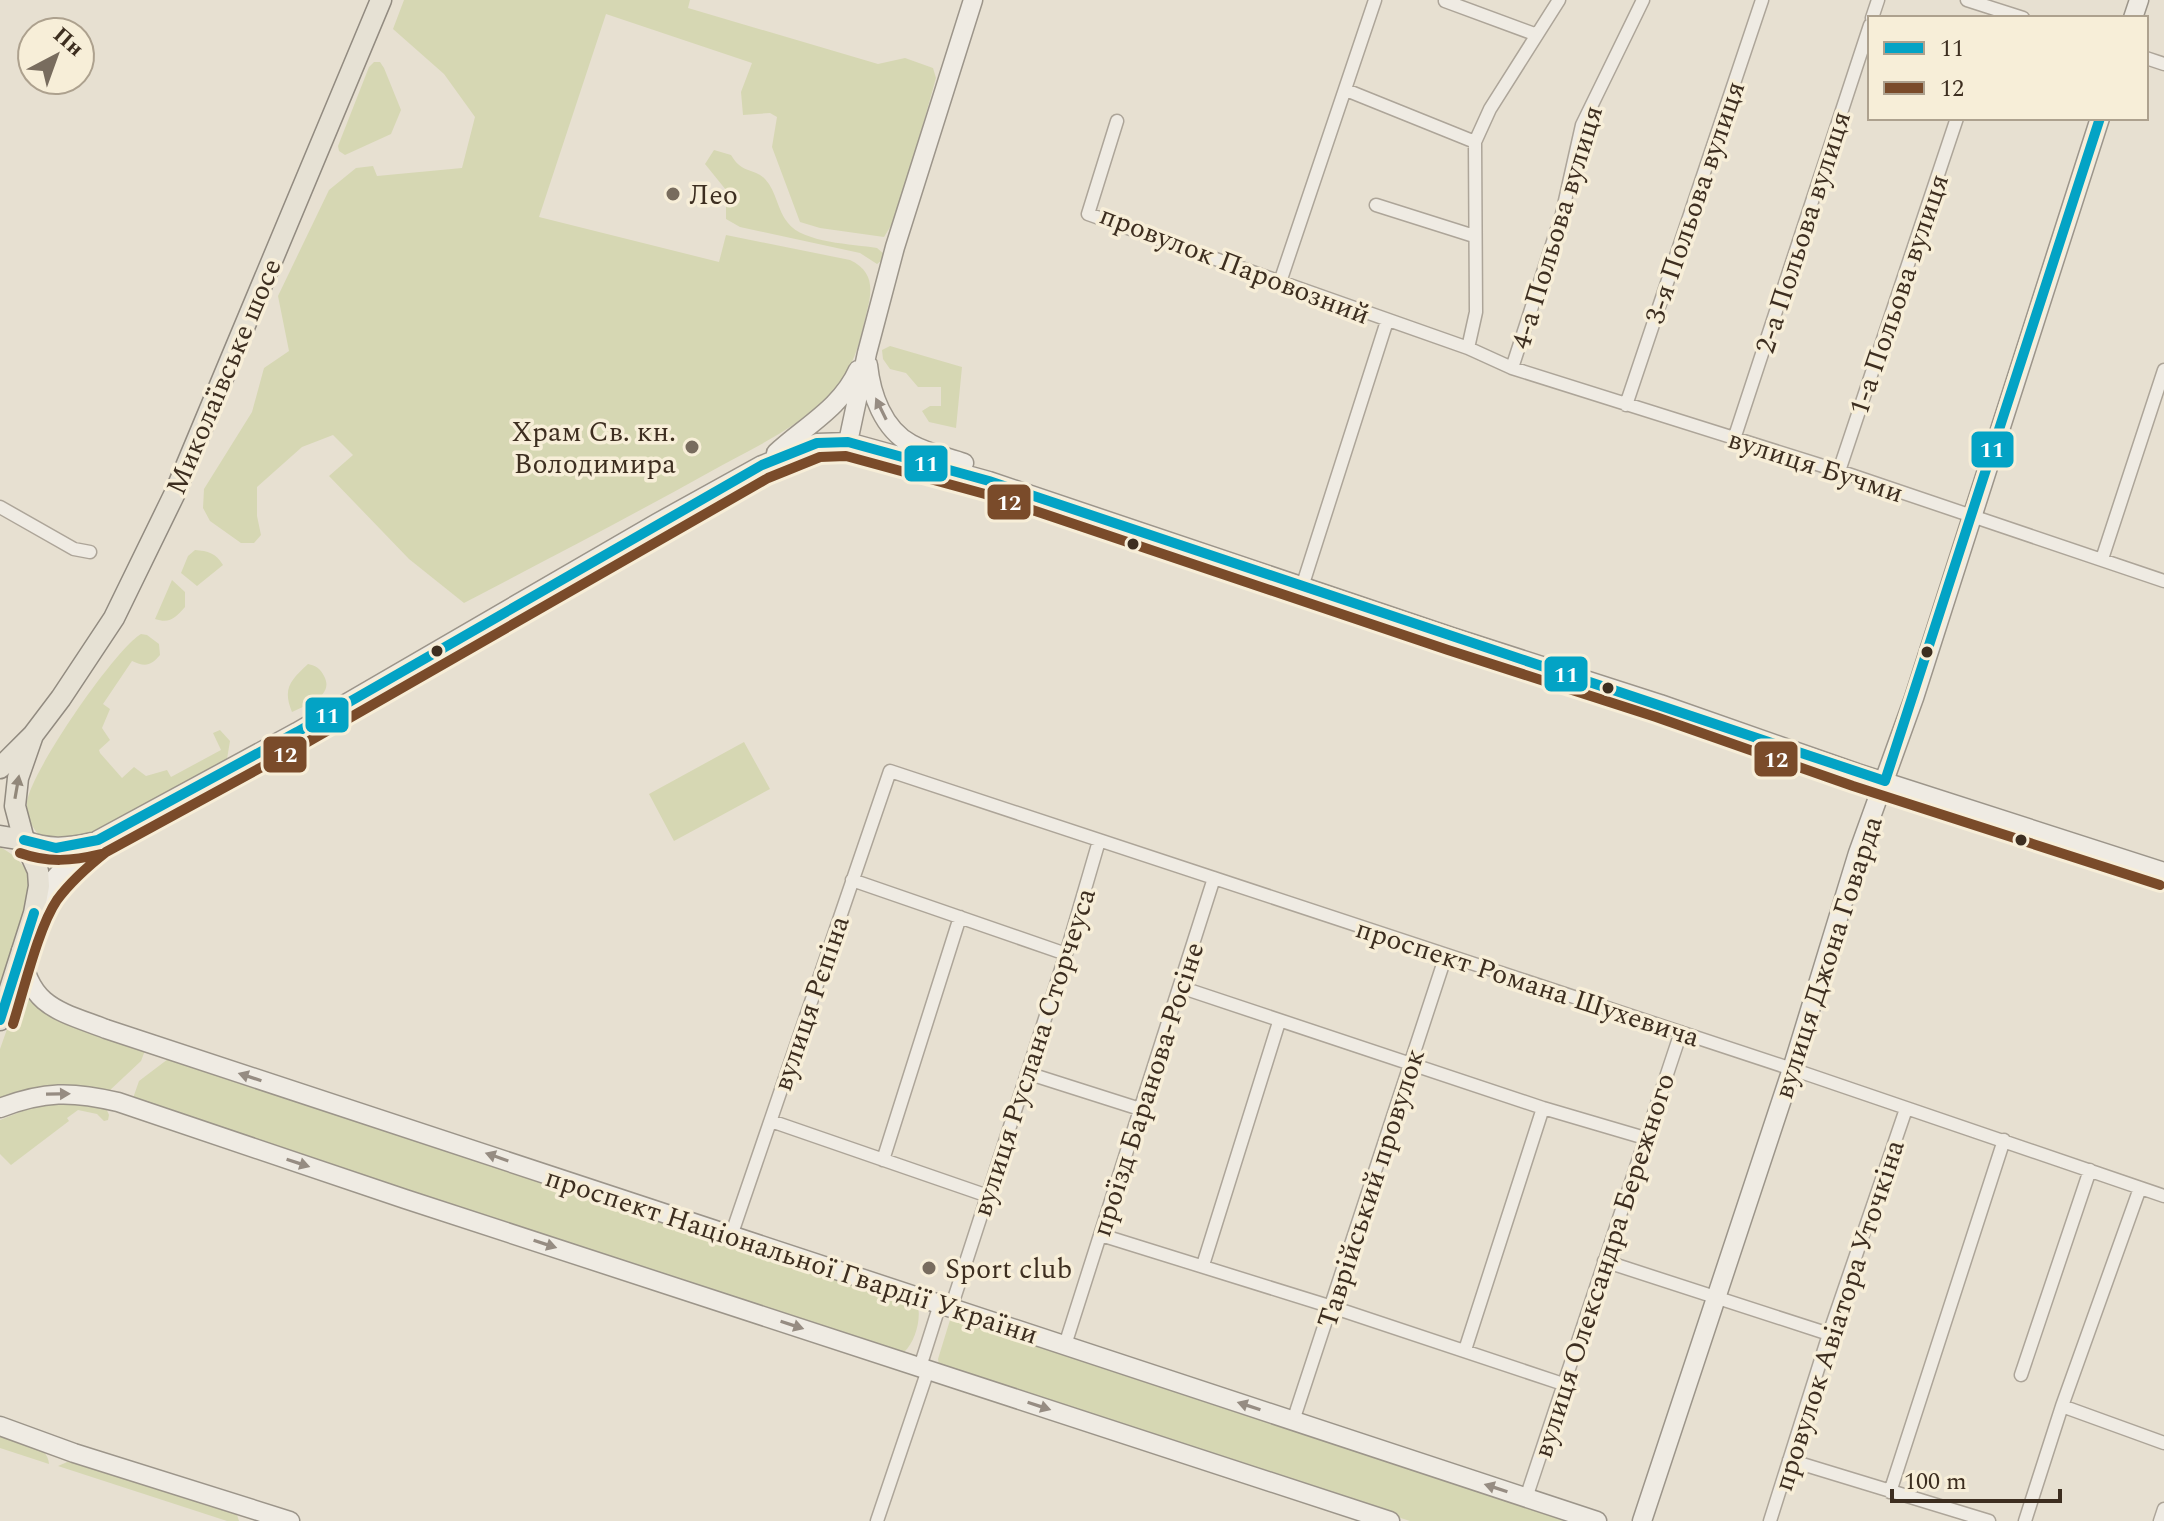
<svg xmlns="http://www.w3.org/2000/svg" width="2164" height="1521" font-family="Spectral,serif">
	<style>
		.green { fill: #d6d7b3 }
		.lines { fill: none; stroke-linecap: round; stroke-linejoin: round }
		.street-casing { stroke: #ada599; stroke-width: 15 }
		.secondary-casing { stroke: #9c958a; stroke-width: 21 }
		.primary-casing { stroke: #928b80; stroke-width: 23 }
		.street { stroke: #efebe3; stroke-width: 12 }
		.secondary { stroke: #efebe3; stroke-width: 18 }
		.primary { stroke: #e6e1d4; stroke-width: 20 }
		.bus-1-casing { stroke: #f7eed8; stroke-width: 16 }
		.bus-2-casing { stroke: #f7eed8; stroke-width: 16 }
		.bus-1 { stroke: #03a3c5; stroke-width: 10 }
		.bus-2 { stroke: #7a4b2a; stroke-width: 10 }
		.oneway { fill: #968c82 }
		.oneway2 { fill: #92887a }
		.poi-dot { fill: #786c5e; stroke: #f7eed8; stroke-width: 3 }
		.bus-dot { fill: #3d2e20; stroke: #f7eed8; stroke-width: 3 }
		.labels { text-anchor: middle; stroke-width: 7; stroke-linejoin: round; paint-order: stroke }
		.poi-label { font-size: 28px; fill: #3d2e20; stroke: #f7eed8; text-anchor: start }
		.street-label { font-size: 28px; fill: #3d2e20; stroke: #f7eed8 }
		.line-badge { stroke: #f7eed8; stroke-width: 3 }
		.badge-label { font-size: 22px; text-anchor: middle; font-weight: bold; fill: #fff }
	</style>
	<rect width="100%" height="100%" fill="#e7e0d1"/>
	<!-- green -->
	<path class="green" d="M404,0H690L688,8L878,64L905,58L933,68L936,78L898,214L884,237L820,228L800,222L772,147L777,117L770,113L743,115L741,92L752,63L606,14L539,217L719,262L726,235L850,260C873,271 873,288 867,311C861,335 857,359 842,379C810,424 754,447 708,473C627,518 546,560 464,603L409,559L329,476L353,455L333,435L302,447L257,487V516L261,535L254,543H241L210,521L203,508L204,489L252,412L264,368L289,351L278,296L329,190L356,168L373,166L377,176L462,168L475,117L444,74L393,29Z
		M374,62H380L384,68L401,110L391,134L345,155L339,151L338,146L369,67Z
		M714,150L731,155C743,175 753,167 765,179C777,192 777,210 788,223C803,243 853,244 877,248L884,254V259L877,264L860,253L740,227L726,219V190L705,164Z
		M890,346L962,367L956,428L929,422L922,411L930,406H941V387H918L906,373L890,369L883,359L882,350Z
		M195,550C208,551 216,553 223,565L197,586L181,573L188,556Z
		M172,580L185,592V607C175,618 170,624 155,619Z
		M141,634L147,635L159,644L160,655C151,666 145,667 132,661L103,704L110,709L102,728L110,740L99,750L100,753L122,778L134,767L146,776L167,770L171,777L221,750L213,733L220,730L230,741L227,759L222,766L82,842L44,840C33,831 26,817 27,802C30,773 115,649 141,634Z
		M308,664C316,666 320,668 324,676C335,696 306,705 292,712C282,688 291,680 308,664Z
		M744,742L770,789L674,841L649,794Z
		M0,847C42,869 29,897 18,934C12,952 6,970 0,988Z
		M22,987L146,1048L141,1061L108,1092C69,1085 37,1084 0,1100V1049Z
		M172,1056L918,1306C921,1320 915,1342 904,1352H894L132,1101L139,1081Z
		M73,1102L106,1108L109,1115L108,1120L104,1121L97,1114L78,1110L67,1118L69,1121L11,1165L0,1154V1120L35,1106Z
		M956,1317L1576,1521H1410L944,1369L939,1365L938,1359L950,1320Z
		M0,1434C17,1440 48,1443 49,1464L0,1448Z
		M74,1459L230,1507L237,1515L239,1521H227L58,1466Z"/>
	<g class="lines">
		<defs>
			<path id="street" d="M1967,0L2023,18
				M1445,1L1537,35
				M1872,18L1878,0
				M2146,58L2164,64
				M1346,90L1475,142
				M1117,121L1088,214L1468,348L1512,368L1839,471L2164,581
				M1376,205L1474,236
				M1280,282L1375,0
				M1468,348L1476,312L1475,142L1490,109L1559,0
				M1512,368L1562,214L1582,125L1643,0
				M1626,405L1762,0
				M1734,439L1870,25
				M1839,471L1957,118
				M0,507L74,549L90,552
				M2102,559L2164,370
				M1302,587L1387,321
				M852,880L1066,954
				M1180,987L1543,1108L1645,1138
				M1027,1073L1140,1109
				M771,1121L988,1196
				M883,1160L960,917
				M1101,1235L1332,1307L1563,1384
				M731,1236L890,771L1792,1069L2164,1196
				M1604,1261L1829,1334
				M1203,1265L1279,1022
				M951,1308L1066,954L1099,841
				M1065,1345L1214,878
				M1465,1350L1543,1108
				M920,1367L940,1304
				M2021,1375L2090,1170
				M2062,1406L2164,1443
				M1293,1421L1446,955
				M1789,1460L1989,1521
				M1890,1492L2004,1140
				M1526,1498L1681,1032
				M877,1521L928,1370
				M1770,1521L1829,1334L1906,1109
				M2025,1521L2062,1406L2140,1188
				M2160,1521L2164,1509"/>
			<path id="secondary" d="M2133,18L2139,0
				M868,365C871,394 883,429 911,444C927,453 947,457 964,463
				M848,442L867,353L895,247L973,0
				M776,453C805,426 841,408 858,370
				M24,840C49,849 66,848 92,842
				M37,907L54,879L67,865L98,840L297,732L657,523L762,465L817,443L848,442L989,481L1452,637L1660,704L1857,773L2164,872
				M21,951C29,1007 59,1011 106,1029L1597,1521
				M0,1108C44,1091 72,1091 118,1102L405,1199L1390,1521
				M0,1426L74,1453L290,1521
				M1642,1521L1792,1069L1858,853L1914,698L2100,118"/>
			<path id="primary" d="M0,768L33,735L61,698L114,618L174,495L381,0
				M0,836L24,840
				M0,1020L34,913L39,886L38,871L24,840L15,806L18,778L33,735"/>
		</defs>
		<!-- street casing -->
		<use href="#street" class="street-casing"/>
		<!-- secondary casing -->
		<use href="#secondary" class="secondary-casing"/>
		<!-- primary casing -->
		<use href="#primary" class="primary-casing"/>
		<!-- street -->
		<use href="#street" class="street"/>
		<!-- secondary -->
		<use href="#secondary" class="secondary"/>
		<!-- primary -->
		<use href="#primary" class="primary"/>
		<defs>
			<path id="bus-1" d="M1885,781L2100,118
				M24,840L56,848L98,840L297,732L762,465L817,443L848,442L989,481L1885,781
				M0,1020L34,913"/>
			<path id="bus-2" d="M20,853C48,863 72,861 101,854
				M13,1024C24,990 38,928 57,900C71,881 87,867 106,852L304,744L768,478L820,457L846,456L985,494L1448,650L1656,717L1853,786L2160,885"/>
		</defs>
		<!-- bus-1 casing -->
		<use href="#bus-1" class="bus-1-casing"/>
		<!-- bus-2 casing -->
		<use href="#bus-2" class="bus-2-casing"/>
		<!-- bus-1 -->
		<use href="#bus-1" class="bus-1"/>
		<!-- bus-2 -->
		<use href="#bus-2" class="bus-2"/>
	</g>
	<!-- one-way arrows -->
	<defs><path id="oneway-solid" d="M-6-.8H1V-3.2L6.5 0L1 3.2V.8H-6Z" transform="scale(2)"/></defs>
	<g class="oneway">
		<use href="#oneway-solid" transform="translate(881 409) rotate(-116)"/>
		<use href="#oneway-solid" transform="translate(250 1077) rotate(-162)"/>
		<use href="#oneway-solid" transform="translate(58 1094) rotate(-1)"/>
		<use href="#oneway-solid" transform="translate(497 1157) rotate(-161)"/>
		<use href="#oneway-solid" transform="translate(298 1163) rotate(18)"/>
		<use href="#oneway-solid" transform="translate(545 1244) rotate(18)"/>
		<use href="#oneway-solid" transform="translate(792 1325) rotate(18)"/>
		<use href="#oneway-solid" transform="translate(1039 1406) rotate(18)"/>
		<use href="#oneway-solid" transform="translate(1249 1406) rotate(-162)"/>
		<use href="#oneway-solid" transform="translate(1496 1488) rotate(-162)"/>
	</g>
	<use class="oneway2" href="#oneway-solid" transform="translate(17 787) rotate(-80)"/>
	<!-- markers -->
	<g class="poi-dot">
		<circle cx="673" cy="194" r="8"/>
		<circle cx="692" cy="447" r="8"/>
		<circle cx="929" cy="1268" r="8"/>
	</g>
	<g class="bus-dot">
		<circle cx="1133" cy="544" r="7"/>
		<circle cx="437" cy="651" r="7"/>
		<circle cx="1927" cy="652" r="7"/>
		<circle cx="1608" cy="688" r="7"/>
		<circle cx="2021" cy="840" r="7"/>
	</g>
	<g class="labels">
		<!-- poi labels -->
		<g class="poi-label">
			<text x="689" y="204">Лео</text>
			<text x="676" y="441" text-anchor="end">Храм Св. кн.<tspan x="676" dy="32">Володимира</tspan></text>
			<text x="945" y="1278">Sport club</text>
		</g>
		<!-- street labels -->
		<g class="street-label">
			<text transform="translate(1694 202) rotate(-71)" y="10">3-я Польова вулиця</text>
			<text transform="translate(1556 227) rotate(-73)" y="10">4-а Польова вулиця</text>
			<text transform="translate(1802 232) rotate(-72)" y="10">2-а Польова вулиця</text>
			<text transform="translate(1235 264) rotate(21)" y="10">провулок Паровозний</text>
			<text transform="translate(1898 294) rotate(-71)" y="10">1-а Польова вулиця</text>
			<text transform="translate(223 376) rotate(-67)" y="10">Миколаївське шосе</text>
			<text transform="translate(1816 465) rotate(18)" y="10">вулиця Бучми</text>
			<text transform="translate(1827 957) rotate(-72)" y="10">вулиця Джона Говарда</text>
			<text transform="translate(1528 982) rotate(18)" y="10">проспект Романа Шухевича</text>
			<text transform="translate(810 1003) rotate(-71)" y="10">вулиця Рєпіна</text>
			<text transform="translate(1033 1052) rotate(-72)" y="10">вулиця Руслана Сторчеуса</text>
			<text transform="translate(1147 1089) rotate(-72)" y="10">проїзд Баранова-Росіне</text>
			<text transform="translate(1370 1188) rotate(-72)" y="10">Таврійський провулок</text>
			<text transform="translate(792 1255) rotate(18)" y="10">проспект Національної Гвардії України</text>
			<text transform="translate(1603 1265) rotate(-72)" y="10">вулиця Олександра Бережного</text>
			<text transform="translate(1838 1315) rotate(-72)" y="10">провулок Авіатора Уточкіна</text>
		</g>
	</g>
	<g class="line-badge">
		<rect x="1970" y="430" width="45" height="39" rx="8" fill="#03a3c5"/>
		<rect x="903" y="444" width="46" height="39" rx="8" fill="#03a3c5"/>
		<rect x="986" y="483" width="46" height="38" rx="8" fill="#7a4b2a"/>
		<rect x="1543" y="655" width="46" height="38" rx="8" fill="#03a3c5"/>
		<rect x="304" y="696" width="46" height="38" rx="8" fill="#03a3c5"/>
		<rect x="262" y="735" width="46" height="39" rx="8" fill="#7a4b2a"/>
		<rect x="1753" y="740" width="46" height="38" rx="8" fill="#7a4b2a"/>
	</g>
	<g class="badge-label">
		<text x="1992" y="457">11</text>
		<text x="926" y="471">11</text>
		<text x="1009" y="510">12</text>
		<text x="1566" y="682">11</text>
		<text x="327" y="723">11</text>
		<text x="285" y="762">12</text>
		<text x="1776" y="767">12</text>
	</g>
	<!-- legend -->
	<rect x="1868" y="16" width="280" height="104" fill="#f7eed8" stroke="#ada18e" stroke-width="2"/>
	<rect x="1884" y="42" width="40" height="12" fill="#03a3c5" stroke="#ada18e" stroke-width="2"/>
	<text x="1940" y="56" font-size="24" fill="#3d2e20">11</text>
	<rect x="1884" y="82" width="40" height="12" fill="#7a4b2a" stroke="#ada18e" stroke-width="2"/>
	<text x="1940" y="96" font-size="24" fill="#3d2e20">12</text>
	<!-- north arrow -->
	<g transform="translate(56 56) rotate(41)"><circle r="38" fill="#f7eed8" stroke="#ada18e" stroke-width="2"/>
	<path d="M0-6L14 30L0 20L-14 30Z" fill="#786c5e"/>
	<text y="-12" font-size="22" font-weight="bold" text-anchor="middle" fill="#3d2e20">Пн</text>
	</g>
	<!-- scale -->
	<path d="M1892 1489v12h168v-12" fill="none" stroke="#3d2e20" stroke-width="4"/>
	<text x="1904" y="1489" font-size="24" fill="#3d2e20" stroke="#f7eed8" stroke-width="6" paint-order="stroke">100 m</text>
</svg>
